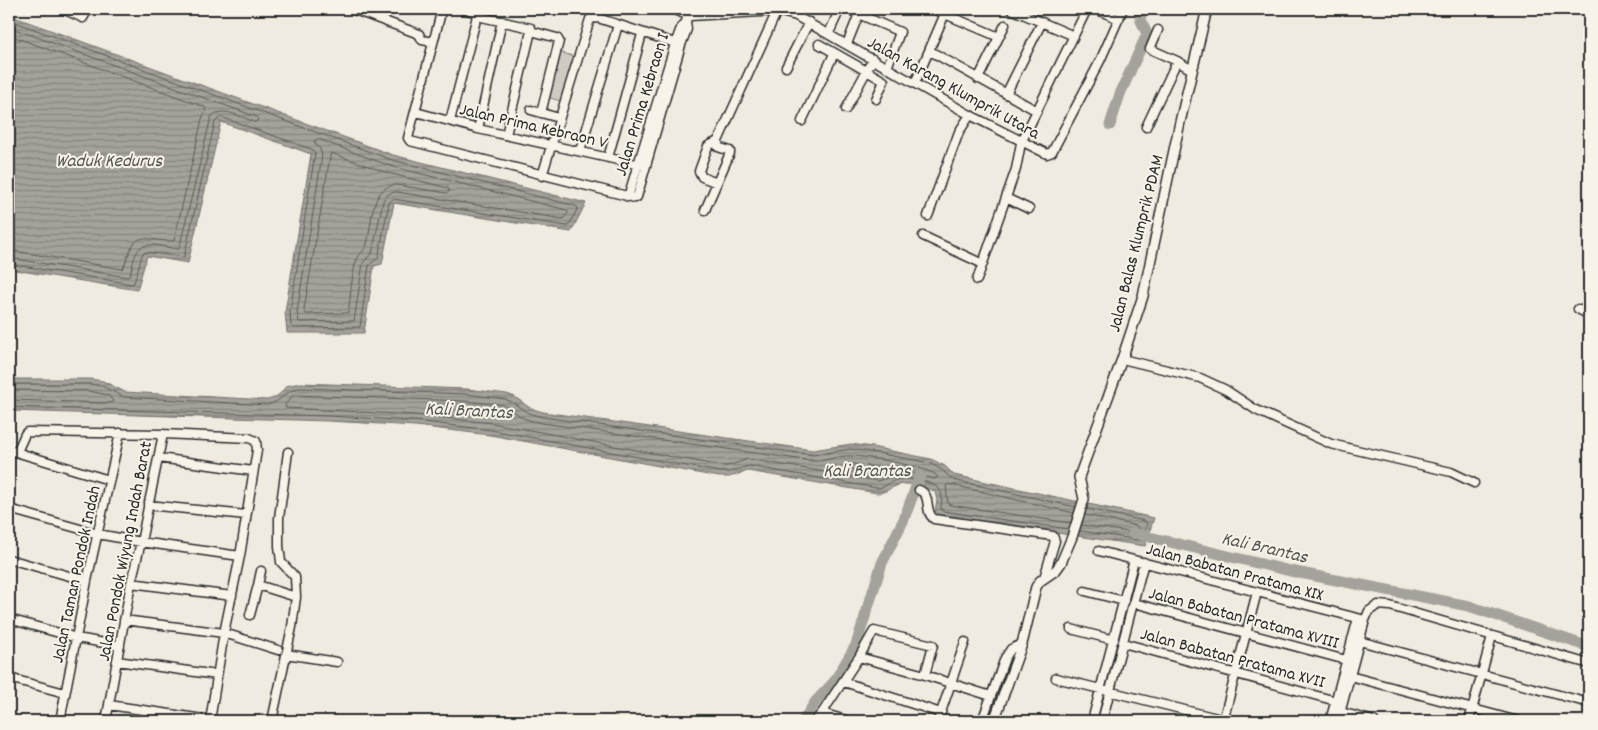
<svg xmlns="http://www.w3.org/2000/svg" width="1598" height="730" font-family="Dekko,sans-serif">
	<style>
		.green { fill: #cfcbc2; stroke: #7d7b76 }
		.water { fill: url(#water-rules); stroke: #74726e }
		.lines { fill: none; stroke-linecap: round; stroke-linejoin: round }
		.shore { stroke: #5b5b57; stroke-width: 1 }
		.river { stroke: #a4a29a; stroke-width: 11 }
		.minor-casing { stroke: #2b2b2b; stroke-width: 11 }
		.tertiary-casing { stroke: #2b2b2b; stroke-width: 12 }
		.minor { stroke: #f7f3e8; stroke-width: 8 }
		.tertiary { stroke: #f7f3e8; stroke-width: 9 }
		.labels { text-anchor: middle; stroke-width: 4; stroke-linejoin: round; paint-order: stroke }
		.street-label { font-size: 18px; fill: #2b2b2b; stroke: #f7f3e8 }
		.water-label { font-size: 19px; font-style: italic; fill: #555552; stroke: #f7f3e8 }
	</style>
	<defs>
		<pattern id="water-rules" width="6" height="5" patternUnits="userSpaceOnUse" patternTransform="scale(1.25)"><rect width="6" height="5" fill="#a4a29a"/><path d="M0 2.5h6" fill="none" stroke="#86847e"/></pattern>
	</defs>
	<rect width="100%" height="100%" fill="#efebe0"/>
	<filter id="ink" filterUnits="userSpaceOnUse"><feTurbulence type="fractalNoise" baseFrequency=".02" numOctaves="2"/><feDisplacementMap in="SourceGraphic" scale="10" xChannelSelector="R" yChannelSelector="G"/><feConvolveMatrix kernelMatrix="1 2 1 2 8 2 1 2 1" color-interpolation-filters="sRGB"/></filter>
	<g filter="url(#ink)">
		<!-- green -->
		<path class="green" d="M560,52L575,57L561,101L546,97Z"/>
		<!-- water -->
		<path class="water" d="M9,15L393,155L586,203L571,232L394,203L382,264L374,266L364,333H287L285,312L311,154L221,122L188,263L147,256L137,290L9,269Z
			M9,379H90L103,381L125,392L267,400C276,398 281,394 286,386L300,383L467,389L507,394L515,397L530,408L543,412L813,450L851,444L872,447L931,459L945,466L954,475L1154,518L1145,546L941,516L935,511L937,500L935,492C926,486 906,481 896,486C888,489 885,493 877,493L748,471L729,477H719L490,435L415,426L329,421L9,411Z"/>
		<g class="lines">
			<!-- shore -->
			<path class="shore" d="M9,20L392,160L576,206L578,208L569,225L567,226L393,199L389,203L378,258L369,265L360,327L293,328L291,326L290,312L315,153L311,149L221,117L215,122L184,257L145,252L142,255L134,283L132,284L9,264
				M9,27L257,117L258,120L255,122C242,118 222,105 211,117L179,249C168,249 144,238 137,252C133,259 132,268 130,275L127,277L9,258
				M9,35L205,107L206,109L202,119L174,241C141,242 137,225 124,267L122,269L9,250
				M318,139L390,166L567,210L568,213L563,219L397,192C390,192 386,195 383,201L372,254L367,258L363,263L354,321L299,322L297,312L322,156L320,149L314,142L315,140Z
				M331,153L388,173L448,188L450,191L447,193L396,185C368,187 373,227 366,247C364,251 359,254 357,259C351,274 351,297 348,313L306,314L304,311Z
				M9,384H90L102,386L124,397L267,405C283,402 285,389 300,388L466,394L505,399L512,402L528,413L542,417L813,455L851,449L871,452L930,463L942,470L953,480L1076,507
				M9,390L89,391L108,395L113,401L111,403L9,400
				M294,395L466,401L504,405L525,419L542,423L812,461C825,462 838,455 851,456C865,456 932,467 938,477L935,479L914,474L899,473L878,481L748,459L728,466H721L492,423L416,415L286,408L285,405Z
				M9,407L329,416L415,421L491,430L720,472H729L749,466L877,488C885,488 889,482 896,480C906,477 937,481 941,492C943,497 941,503 941,509L942,511L1069,529
				M847,463L881,468L882,471L878,474L847,468L844,466Z
				M1071,523L950,505L948,504L946,486L948,484L1074,513
				M1082,525L1135,533L1139,529L1137,526L1085,515
				M1080,531L1140,540L1142,538L1147,524L1145,521L1087,509"/>
			<!-- river -->
			<path class="river" d="M1110,125L1120,94L1147,34L1141,21L1139,9
				M1133,533L1290,571L1469,606L1589,647
				M803,721L816,701L834,682L856,645L882,563L904,519L920,476"/>
			<defs>
				<path id="minor" d="M63,9L83,18L88,9
					M352,9L419,34L422,40L433,42
					M442,9L408,138L410,141L635,198L637,197L681,45L687,29L686,22L689,9
					M464,9L474,12L477,16
					M562,9H569
					M672,9L690,16L777,11L796,16L970,115L1047,154L1052,152L1100,61L1123,9
					M847,9L900,32L887,68
					M933,9L999,37
					M1011,9L1074,36
					M1095,9L1119,19
					M477,16L531,28V31
					M1158,30L1150,49L1177,61L1192,70
					M829,33L840,9
					M819,44L884,81L876,99
					M847,44L859,14
					M930,51L1037,111
					M786,67L809,22
					M978,79L1005,25
					M915,83L947,9
					M1006,94L1042,22
					M846,109L873,59
					M531,110L559,118
					M416,112L478,129L645,166
					M450,121L477,16
					M802,121L834,54
					M1146,127L1177,61
					M478,129L502,21
					M506,135L531,31L557,38L559,41L541,113
					M580,151L618,25
					M608,158L642,34
					M542,176L590,19L598,18L681,45
					M717,183L702,177L699,171L708,146L718,141
					M628,197L675,44L681,28L686,22
					M1006,198L1029,209
					M705,210L730,153V151L718,147V141L777,11
					M928,216L959,132L970,115
					M923,236L983,264
					M977,280L1016,169L1021,143L1087,9
					M1578,309L1589,315
					M1122,359L1200,378L1226,390L1256,410L1331,444L1451,472L1474,483
					M9,450L109,480
					M17,452L25,434L27,432L163,434L249,438L256,441L257,450L240,556L224,633L210,721
					M159,458L253,471
					M919,490C933,496 923,511 934,519L1053,536L1055,541L1044,578
					M148,505L246,515
					M9,509L98,534L141,542L240,556
					M1099,551L1365,620
					M9,559L87,581
					M131,583L232,596
					M258,585L261,571
					M1085,591L1124,601
					M1134,603L1346,660
					M250,615L258,585L296,597
					M9,619L77,638L120,646
					M124,620L224,633L278,650
					M1071,629L1114,640
					M1352,639L1589,703
					M1123,643L1336,701
					M286,654L337,662
					M859,657L874,631L933,645L925,675
					M117,661L217,675
					M1350,676L1518,721
					M9,678L65,693
					M1056,678L1229,721
					M844,682L941,713
					M109,705L210,720
					M1341,712L1374,721
					M60,721L87,581L120,433
					M106,721L131,583L141,542L163,434
					M272,721L292,627L296,597L295,577L281,562L279,546V518L288,452
					M815,721L822,713
					M849,721L822,713L859,657L925,675L991,696
					M938,721L965,642
					M982,721L1005,658L1011,649L1022,644
					M1092,721L1134,560
					M1102,721L1144,562
					M1223,721L1257,592
					M1330,721L1358,618
					M1338,721L1365,620L1369,611L1378,605L1390,606L1589,664
					M1469,721L1492,636
					M1589,721V720"/>
				<path id="tertiary" d="M994,721L1022,644L1036,587L1040,581L1056,570L1061,563L1072,537L1084,499L1079,477L1122,359L1143,296L1180,122L1207,9"/>
			</defs>
			<!-- minor casing -->
			<use href="#minor" class="minor-casing"/>
			<!-- tertiary casing -->
			<use href="#tertiary" class="tertiary-casing"/>
			<!-- minor -->
			<use href="#minor" class="minor"/>
			<!-- tertiary -->
			<use href="#tertiary" class="tertiary"/>
		</g>
	</g>
	<g class="labels">
		<!-- street labels -->
		<g class="street-label">
			<text transform="translate(954 87) rotate(29)" y="6">Jalan Karang Klumprik Utara</text>
			<text transform="translate(641 104) rotate(-73)" y="6">Jalan Prima Kebraon I</text>
			<text transform="translate(534 125) rotate(13)" y="6">Jalan Prima Kebraon V</text>
			<text transform="translate(1135 243) rotate(-76)" y="6">Jalan Balas Klumprik PDAM</text>
			<text transform="translate(124 551) rotate(-79)" y="6">Jalan Pondok Wiyung Indah Barat</text>
			<text transform="translate(1235 571) rotate(15)" y="6">Jalan Babatan Pratama XIX</text>
			<text transform="translate(75 574) rotate(-78)" y="6">Jalan Taman Pondok Indah</text>
			<text transform="translate(1244 617) rotate(15)" y="6">Jalan Babatan Pratama XVIII</text>
			<text transform="translate(1233 657) rotate(15)" y="6">Jalan Babatan Pratama XVII</text>
		</g>
		<!-- water labels -->
		<g class="water-label">
			<text x="109" y="166">Waduk Kedurus</text>
			<text transform="translate(469 409) rotate(3)" y="7">Kali Brantas</text>
			<text x="867" y="476">Kali Brantas</text>
			<text transform="translate(1265 546) rotate(13)" y="7">Kali Brantas</text>
		</g>
	</g>
	<!-- margin -->
	<rect width="1598" height="730" fill="none" stroke="#f7f3e8" stroke-width="30"/>
	<rect x="15" y="15" width="1568" height="700" fill="none" stroke="#2b2b2b" stroke-width="2" filter="url(#ink)"/>
</svg>
